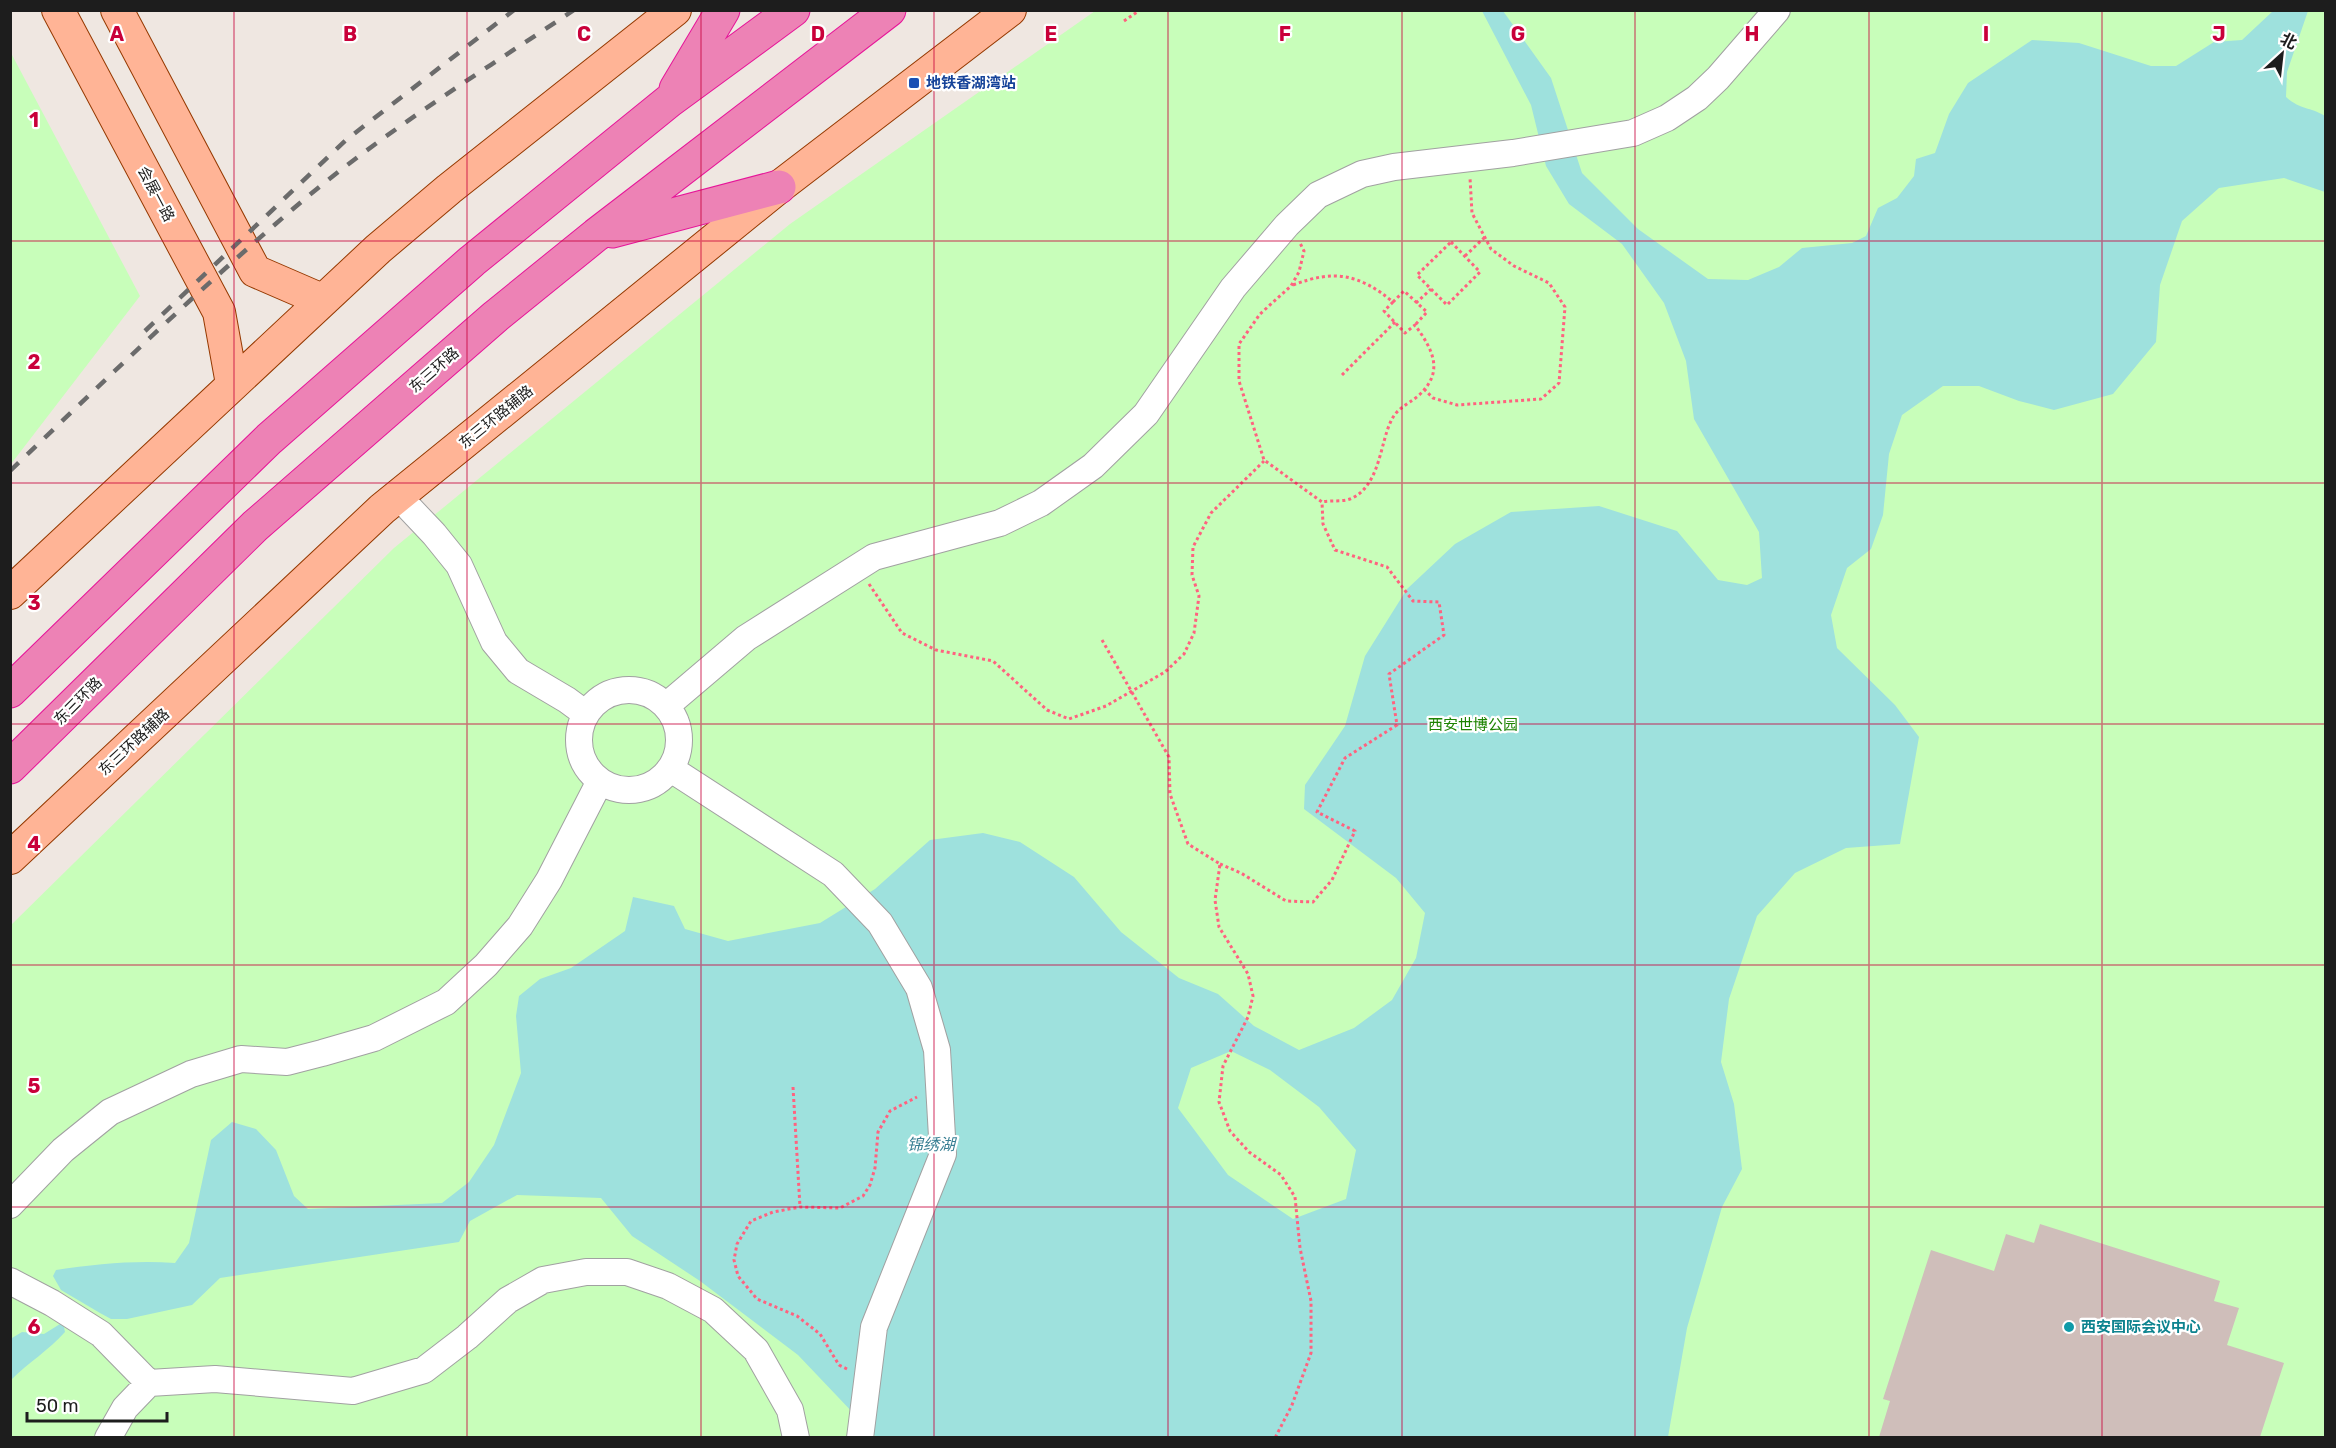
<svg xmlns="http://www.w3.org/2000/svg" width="2336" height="1448" font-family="Rubik,'Noto Sans SC',sans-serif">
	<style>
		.park { fill: #c8feba }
		.water { fill: #9ee1dd; fill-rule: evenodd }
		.building { fill: #cfbeba }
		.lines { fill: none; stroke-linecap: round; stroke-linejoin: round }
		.minor-casing { stroke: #a1a1a1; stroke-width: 28 }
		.major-casing { stroke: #953900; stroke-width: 34 }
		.highway-casing { stroke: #e61599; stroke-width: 35 }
		.path { stroke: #ff627f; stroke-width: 3; stroke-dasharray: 3 3; stroke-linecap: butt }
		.minor { stroke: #fff; stroke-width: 26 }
		.major { stroke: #ffb496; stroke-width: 32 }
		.highway { stroke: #ed82b5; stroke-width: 33 }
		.rail { stroke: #6b6b6b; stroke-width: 4.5; stroke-dasharray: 12 12; stroke-linecap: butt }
		.grid { fill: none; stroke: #c9003a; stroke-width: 1.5; stroke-opacity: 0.55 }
		.transit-dot { fill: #1a4fb4; stroke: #fff; stroke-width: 2 }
		.culture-dot { fill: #0f9aa8; stroke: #fff; stroke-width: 2 }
		.labels { text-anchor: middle; stroke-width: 4.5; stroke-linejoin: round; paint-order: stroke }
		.transit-label { font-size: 15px; font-weight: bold; fill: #164399; stroke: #fff; text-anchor: start }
		.street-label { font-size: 15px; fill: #1d1d1d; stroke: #fff }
		.park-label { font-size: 15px; fill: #1d8302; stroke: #fff }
		.culture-label { font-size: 15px; font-weight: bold; fill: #0d838f; stroke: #fff; text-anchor: start }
		.water-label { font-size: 16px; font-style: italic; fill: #387f93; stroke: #fff }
		.grid-label { font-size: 20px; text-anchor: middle; font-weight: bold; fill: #c9003a; stroke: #fff; stroke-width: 4.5; stroke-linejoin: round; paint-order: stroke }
	</style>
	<rect width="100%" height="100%" fill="#efe7e1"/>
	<!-- park -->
	<path class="park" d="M1095,11H2325V1437L11,1438V925L394,548L790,224Z
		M11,53L140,296L11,464H10Z"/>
	<!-- water -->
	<path class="water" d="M1482,11H1503L1551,78L1582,173L1638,229L1708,279L1748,280L1779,267L1802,248L1852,243L1866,236L1878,208L1897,198L1914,176L1916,159L1935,153L1949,114L1968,83L2032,40L2079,43L2151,66H2176L2214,42L2242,40L2273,11H2308L2287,72L2286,97C2302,111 2309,106 2325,116V192L2284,178L2219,188L2182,221L2160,285L2156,342L2113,394L2054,410L2019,401L1979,386H1943L1902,415L1889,454L1883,515L1871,549L1847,568L1831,615L1837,648L1895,705L1919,737L1900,844L1846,848L1795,873L1757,916L1729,999L1721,1062L1734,1104L1742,1169L1722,1207L1687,1328L1668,1437H876L798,1355L700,1281L632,1236L601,1198L517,1195L470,1221L459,1242L220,1278L192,1305L127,1319H111L100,1313L61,1290L53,1276L56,1270C96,1264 136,1260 175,1263L189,1243L211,1140L232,1122L256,1129L276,1150L294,1196L308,1209L442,1203L469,1182L494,1145L521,1073L516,1016L519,996L540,979L571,968L625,931L633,897L674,906L685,929L728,941L820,923L875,889L930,840L983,833L1020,842L1074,877L1121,932L1179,978L1218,994L1254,1026L1299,1050L1354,1028L1392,1000L1416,958L1425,913L1396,878L1304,809L1305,785L1345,726L1365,656L1407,589L1455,544L1511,512L1599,506L1677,531L1718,580L1747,585L1762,578L1759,532L1694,419L1686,361L1664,303L1622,244L1569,204L1546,166L1531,105ZM1231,1051L1270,1070L1319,1107L1356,1150L1346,1199L1293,1219L1228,1175L1178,1108L1191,1068Z
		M60,1324L64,1327L65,1332C49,1350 28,1363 11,1380L12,1338L22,1332L44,1334Z"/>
	<!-- building -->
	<path class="building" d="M2040,1224L2220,1281L2214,1301L2239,1308L2227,1345L2284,1363L2260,1437H1879L1890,1401L1883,1399L1931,1250L1994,1271L2006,1234L2034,1243Z"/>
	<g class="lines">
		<defs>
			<path id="minor" d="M398,496L434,534L459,565L494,642L518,671L567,700L586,714
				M579 740a50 50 0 1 1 100 0a50 50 0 1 1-100 0Z
				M666,706L746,638L874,557L1000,523L1041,503L1093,466L1146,414L1233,288L1287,225L1318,195L1362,174L1394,167L1513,153L1633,133L1667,118L1697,98L1718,78L1777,10
				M671,769L833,874L880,923L919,988L937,1050L943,1154L874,1327L860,1438
				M10,1205L63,1150L110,1112L191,1074L241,1059L287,1062L322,1053L374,1038L446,1002L486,965L520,926L549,880L600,781
				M10,1281L52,1303L101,1334L149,1383L215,1379L353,1391L424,1370L467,1337L508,1300L543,1280L586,1272H627L668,1286L713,1310L756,1350L790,1410L796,1438
				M108,1438L125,1408L149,1383"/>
			<path id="major" d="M58,10L219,312L232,384
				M117,10L255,271L322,300
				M10,593L378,249L449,189L675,10
				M10,858L382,509L779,187L1010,10"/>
			<path id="highway" d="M676,89L723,10
				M612,231L779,187
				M10,691L269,439L472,261L669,101L793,10
				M10,767L255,526L496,316L596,235L889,10"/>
		</defs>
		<!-- minor casing -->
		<use href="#minor" class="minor-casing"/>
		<!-- major casing -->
		<use href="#major" class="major-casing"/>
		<!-- highway casing -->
		<use href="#highway" class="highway-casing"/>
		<!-- path -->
		<path class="path" d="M1124,21L1140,10
			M1451,242L1480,272L1447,305L1417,275Z
			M1465,256L1485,237
			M1293,285C1335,269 1359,274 1393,302L1384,311L1405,333L1415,325C1433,350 1445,372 1418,396C1407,405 1397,408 1391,421C1380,443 1380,487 1350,499C1343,502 1331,500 1322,502
			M1393,302L1404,291L1427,312L1415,325
			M1416,303L1431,289
			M1342,375L1395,322
			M1424,389L1433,398L1457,405L1541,399L1559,383L1565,307L1549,283L1514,266L1491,249L1472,213L1470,178
			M869,584L902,633L936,650L993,661L1047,710L1069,719L1106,706L1165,672L1184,654L1194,633L1199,596L1192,575L1193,547L1211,513L1264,461
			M1102,640L1169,757L1170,794L1188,844L1220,864L1215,900L1219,927L1248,974L1253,996L1248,1017L1223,1066L1219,1102L1230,1131L1249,1152L1281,1175L1295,1197L1300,1248L1311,1301V1353L1292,1405L1275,1438
			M1220,864L1241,873L1286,901L1313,902L1332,880L1355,831L1317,812L1345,758L1397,725L1389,674L1444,635L1439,602L1413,601L1387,567L1335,550L1323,524L1322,502L1264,460L1239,381V344L1260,314L1291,286L1299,272L1304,251L1300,243
			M793,1087L800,1207
			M847,1369L839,1365L820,1334L797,1316L757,1299L738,1276L734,1260L737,1244L751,1221L773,1212L800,1207L840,1208L863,1196L870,1185L875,1168L878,1132L890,1111L917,1097"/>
		<!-- minor -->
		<use href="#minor" class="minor"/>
		<!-- major -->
		<use href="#major" class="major"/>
		<!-- highway -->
		<use href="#highway" class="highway"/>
		<!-- rail -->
		<path class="rail" d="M145,331L346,140L514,10
			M10,471C105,380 200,288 300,203C385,131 481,72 574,10"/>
	</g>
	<!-- grid -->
	<path class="grid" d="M234,10V1438M467,10V1438M701,10V1438M934,10V1438M1168,10V1438M1402,10V1438M1635,10V1438M1869,10V1438M2102,10V1438M10,241H2326M10,483H2326M10,724H2326M10,965H2326M10,1207H2326"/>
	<!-- markers -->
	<rect class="transit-dot" x="908" y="77" width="12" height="12" rx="3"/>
	<circle class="culture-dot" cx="2069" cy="1327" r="6"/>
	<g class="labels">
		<!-- transit labels -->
		<g class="transit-label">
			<text x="926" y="88">地铁香湖湾站</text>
		</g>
		<!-- street labels -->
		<g class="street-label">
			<text transform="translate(156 194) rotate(62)" y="5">会展一路</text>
			<text transform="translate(434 370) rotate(-41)" y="5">东三环路</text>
			<text transform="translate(496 417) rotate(-39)" y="5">东三环路辅路</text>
			<text transform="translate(78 701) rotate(-45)" y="5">东三环路</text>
			<text transform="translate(134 742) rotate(-43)" y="5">东三环路辅路</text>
		</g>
		<!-- park labels -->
		<g class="park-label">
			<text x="1473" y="730">西安世博公园</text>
		</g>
		<!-- culture labels -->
		<g class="culture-label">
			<text x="2081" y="1332">西安国际会议中心</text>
		</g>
		<!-- water labels -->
		<g class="water-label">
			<text x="931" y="1150">锦绣湖</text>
		</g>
	</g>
	<g class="grid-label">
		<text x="117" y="41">A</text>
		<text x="350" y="41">B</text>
		<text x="584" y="41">C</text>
		<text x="818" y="41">D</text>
		<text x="1051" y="41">E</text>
		<text x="1285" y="41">F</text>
		<text x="1518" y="41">G</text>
		<text x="1752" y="41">H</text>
		<text x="1986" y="41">I</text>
		<text x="2219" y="41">J</text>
		<text x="34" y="127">1</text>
		<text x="34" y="369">2</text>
		<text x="34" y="610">3</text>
		<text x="34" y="851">4</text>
		<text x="34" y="1093">5</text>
		<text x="34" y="1334">6</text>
	</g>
	<!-- border -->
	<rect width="2336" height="1448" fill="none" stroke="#1d1d1d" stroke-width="24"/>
	<!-- north arrow -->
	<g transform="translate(2282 54) rotate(27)" stroke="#ffffff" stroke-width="4.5" paint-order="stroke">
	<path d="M0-4.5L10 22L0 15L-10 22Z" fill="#1d1d1d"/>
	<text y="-9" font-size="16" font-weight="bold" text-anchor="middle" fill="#1d1d1d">北</text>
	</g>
	<!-- scale -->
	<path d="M27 1412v9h140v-9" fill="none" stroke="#1d1d1d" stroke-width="3"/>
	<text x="36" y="1412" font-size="18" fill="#1d1d1d" stroke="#ffffff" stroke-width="4.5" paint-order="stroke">50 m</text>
</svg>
